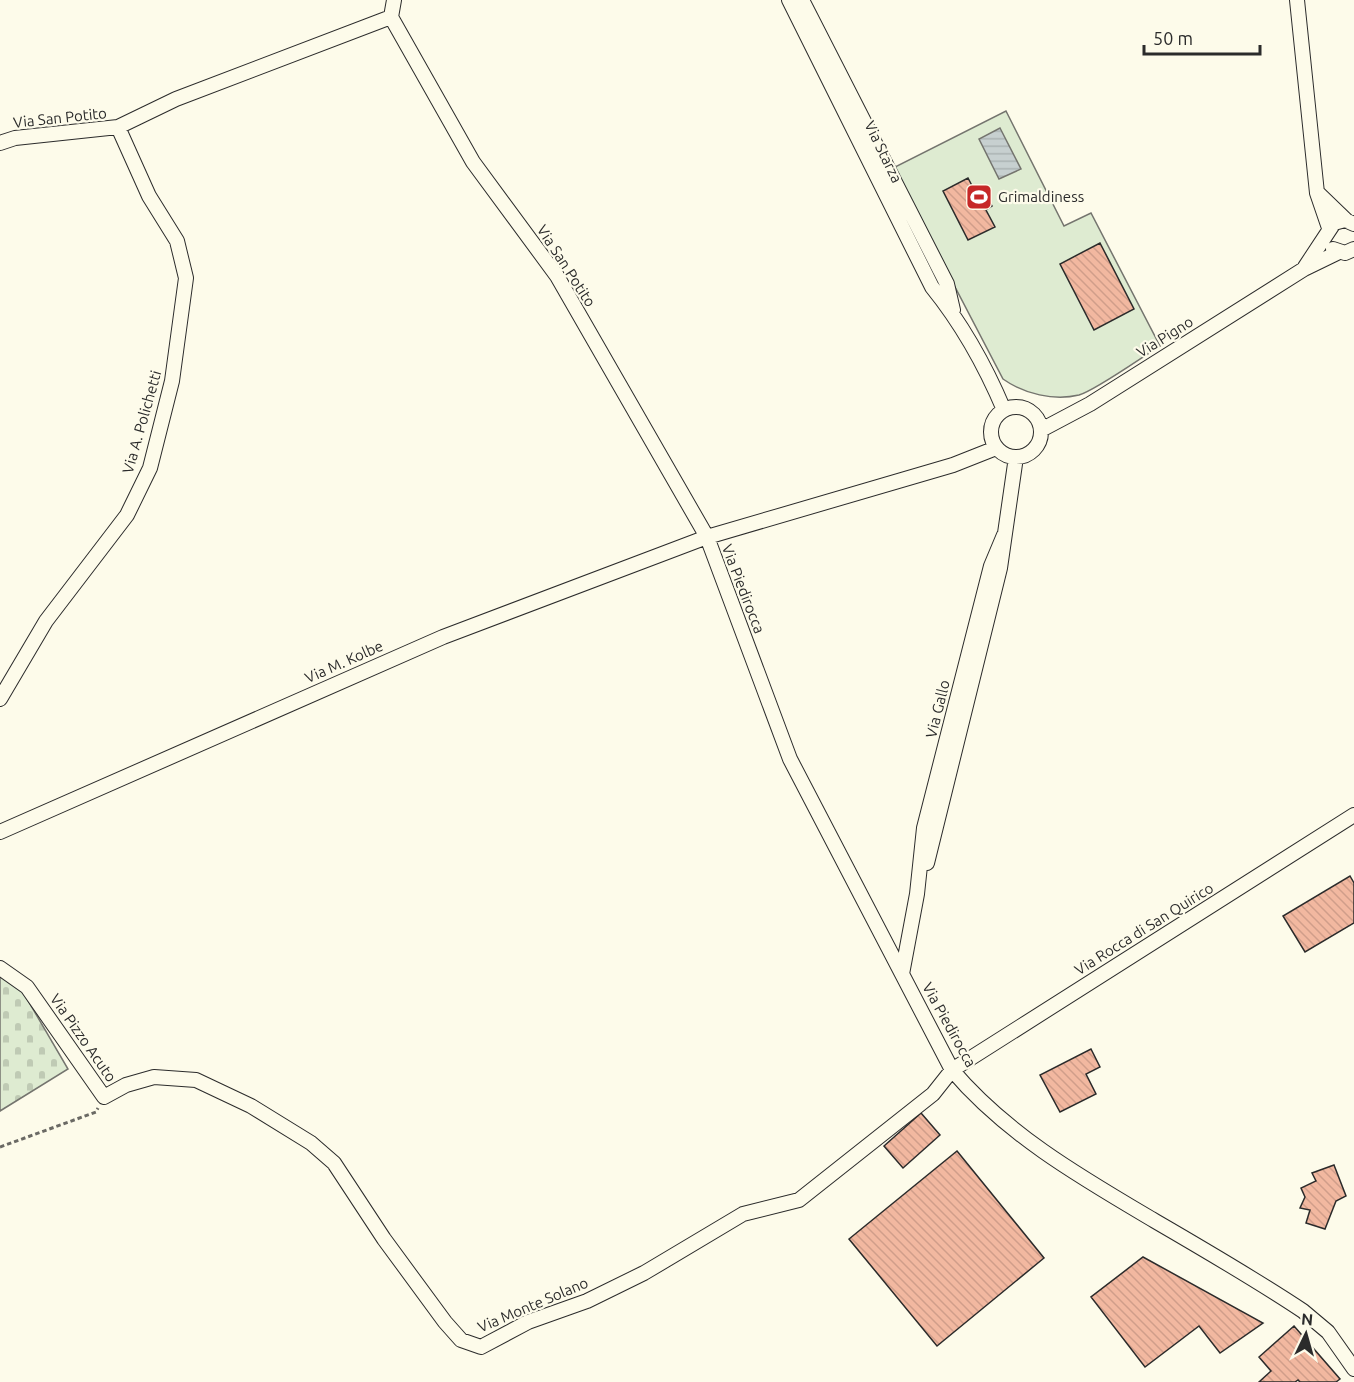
<svg xmlns="http://www.w3.org/2000/svg" width="1354" height="1382" font-family="Ubuntu,sans-serif">
	<style>
		.cemetery { fill: url(#cemetery-stones); stroke: #74746e; stroke-width: 1.5 }
		.garden { fill: #deebd1; stroke: #74746e; stroke-width: 1.5 }
		.water { fill: url(#water-rules); stroke: #74746e; stroke-width: 1.5 }
		.building { fill: url(#building-back-hatch); stroke: #2b2b2b; stroke-width: 1.5 }
		.lines { fill: none; stroke-linecap: round; stroke-linejoin: round }
		.street-casing { stroke: #2b2b2b; stroke-width: 16 }
		.path { stroke: #6a6964; stroke-width: 3; stroke-dasharray: 4.5 3; stroke-linecap: butt }
		.street { stroke: #fdfbea; stroke-width: 14 }
		.labels { text-anchor: middle; stroke-width: 4.5; stroke-linejoin: round; paint-order: stroke }
		.street-label { font-size: 15px; fill: #2b2b2b; stroke: #fdfbea }
		.poi-label { font-size: 15px; fill: #2b2b2b; stroke: #fdfbea; text-anchor: start }
	</style>
	<defs>
		<pattern id="cemetery-stones" width="16" height="16" patternUnits="userSpaceOnUse" patternTransform="scale(1.5)"><rect width="16" height="16" fill="#deebd1"/><path d="M2 7V4a2 2 0 0 1 4 0v3zM10 15v-3a2 2 0 0 1 4 0v3z" fill="#bfcab4"/></pattern>
		<pattern id="water-rules" width="6" height="5" patternUnits="userSpaceOnUse" patternTransform="scale(1.5)"><rect width="6" height="5" fill="#c7d0d0"/><path d="M0 2.5h6" fill="none" stroke="#abb3b3"/></pattern>
		<pattern id="building-back-hatch" width="6" height="6" patternUnits="userSpaceOnUse" patternTransform="scale(1.5)"><rect width="6" height="6" fill="#f2b8a0"/><path d="M-1 5l2 2M0 0l6 6M5-1l2 2" fill="none" stroke="#d09e8a"/></pattern>
	</defs>
	<rect width="100%" height="100%" fill="#fdfbea"/>
	<!-- cemetery -->
	<path class="cemetery" d="M0,976L23,992L68,1069L0,1111Z"/>
	<!-- garden -->
	<path class="garden" d="M1006,111L1064,226L1091,213L1160,346C1142,357 1096,390 1079,395C1054,401 1024,394 1003,379L893,168Z"/>
	<!-- water -->
	<path class="water" d="M1000,128L1021,169L999,179L979,139Z"/>
	<!-- building -->
	<path class="building" d="M968,178L978,197L985,194L992,206L986,210L995,227L968,240L943,191Z
		M1100,243L1134,309L1094,330L1060,264Z
		M1350,876L1354,883V923L1305,952L1283,916Z
		M1091,1049L1100,1067L1086,1074L1096,1094L1060,1112L1040,1075Z
		M921,1113L940,1135L903,1168L884,1146Z
		M957,1151L1044,1258L937,1346L849,1239Z
		M1334,1165L1346,1196L1336,1201L1325,1229L1306,1223L1310,1210L1300,1208L1305,1197L1301,1188L1316,1181L1312,1173Z
		M1143,1257L1263,1323L1220,1353L1199,1326L1145,1367L1091,1297Z
		M1294,1326L1340,1379L1336,1382H1300L1298,1380L1295,1382H1259L1271,1371L1259,1357Z"/>
	<g class="lines">
		<defs>
			<path id="street" d="M394,0L391,17L473,162L557,276L707,537L790,759L952,1070C1007,1135 1082,1178 1155,1221C1205,1250 1255,1279 1303,1311L1328,1332L1354,1369
				M789,0L932,287C962,324 985,365 1004,410
				M802,0L947,284L953,310
				M1297,0L1317,193L1329,228
				M0,143L15,138L118,127L176,99L391,17
				M1319,194L1347,221
				M1333,249L1345,253L1354,249
				M1305,267L1334,223L1345,220L1354,224
				M991 432a25 25 0 1 1 50 0a25 25 0 1 1-50 0Z
				M1041,430L1090,404L1304,269L1339,252
				M0,699L46,621L127,515L150,468L172,381L186,278L177,241L149,196L118,127
				M0,832L443,637L707,537L953,465L996,448
				M927,863L1000,568L1016,457
				M0,968L27,987L104,1097L126,1085L154,1077L196,1080L251,1106L311,1143L334,1163L384,1239L445,1322L461,1340L481,1347L528,1322L587,1301L644,1273L743,1214L799,1200L933,1094L952,1070L1354,815
				M902,974L917,894L924,828L991,566L1004,535"/>
		</defs>
		<!-- street casing -->
		<use href="#street" class="street-casing"/>
		<!-- path -->
		<path class="path" d="M0,1147L96,1112L98,1108"/>
		<!-- street -->
		<use href="#street" class="street"/>
	</g>
	<!-- icons -->
	<defs>
		<symbol id="stadium-square" viewBox="-11 -11 22 22"><rect x="-9" y="-9" width="18" height="18" rx="4" fill="#c62828" stroke="#fdfbea"/><path d="M0-5a6.5 5 0 1 0 0 10a6.5 5 0 1 0 0-10ZM-3.5-1.8h7v3.6h-7Z" fill="#fff"/></symbol>
	</defs>
	<g fill-rule="evenodd">
		<use href="#stadium-square" x="964" y="182" width="30" height="30"/>
	</g>
	<g class="labels">
		<!-- street labels -->
		<g class="street-label">
			<text transform="translate(60 118) rotate(-6)" y="5">Via San Potito</text>
			<text transform="translate(883 152) rotate(64)" y="5">Via Starza</text>
			<text transform="translate(566 266) rotate(57)" y="5">Via San Potito</text>
			<text transform="translate(1165 337) rotate(-32)" y="5">Via Pigno</text>
			<text transform="translate(142 422) rotate(-74)" y="5">Via A. Polichetti</text>
			<text transform="translate(743 589) rotate(69)" y="5">Via Piedirocca</text>
			<text transform="translate(344 662) rotate(-24)" y="5">Via M. Kolbe</text>
			<text transform="translate(938 709) rotate(-76)" y="5">Via Gallo</text>
			<text transform="translate(1144 929) rotate(-32)" y="5">Via Rocca di San Quirico</text>
			<text transform="translate(949 1025) rotate(61)" y="5">Via Piedirocca</text>
			<text transform="translate(83 1038) rotate(55)" y="5">Via Pizzo Acuto</text>
			<text transform="translate(533 1305) rotate(-23)" y="5">Via Monte Solano</text>
		</g>
		<!-- poi labels -->
		<g class="poi-label">
			<text x="998" y="202">Grimaldiness</text>
		</g>
	</g>
	<!-- north arrow -->
	<g transform="translate(1306 1334) rotate(5)" stroke="#fdfbea" stroke-width="4.5" paint-order="stroke">
	<path d="M0-4.5L10 22L0 15L-10 22Z" fill="#2b2b2b"/>
	<text y="-9" font-size="16" font-weight="bold" text-anchor="middle" fill="#2b2b2b">N</text>
	</g>
	<!-- scale -->
	<path d="M1144 45v9h116v-9" fill="none" stroke="#2b2b2b" stroke-width="3"/>
	<text x="1153" y="45" font-size="18" fill="#2b2b2b" stroke="#fdfbea" stroke-width="4.5" paint-order="stroke">50 m</text>
</svg>
